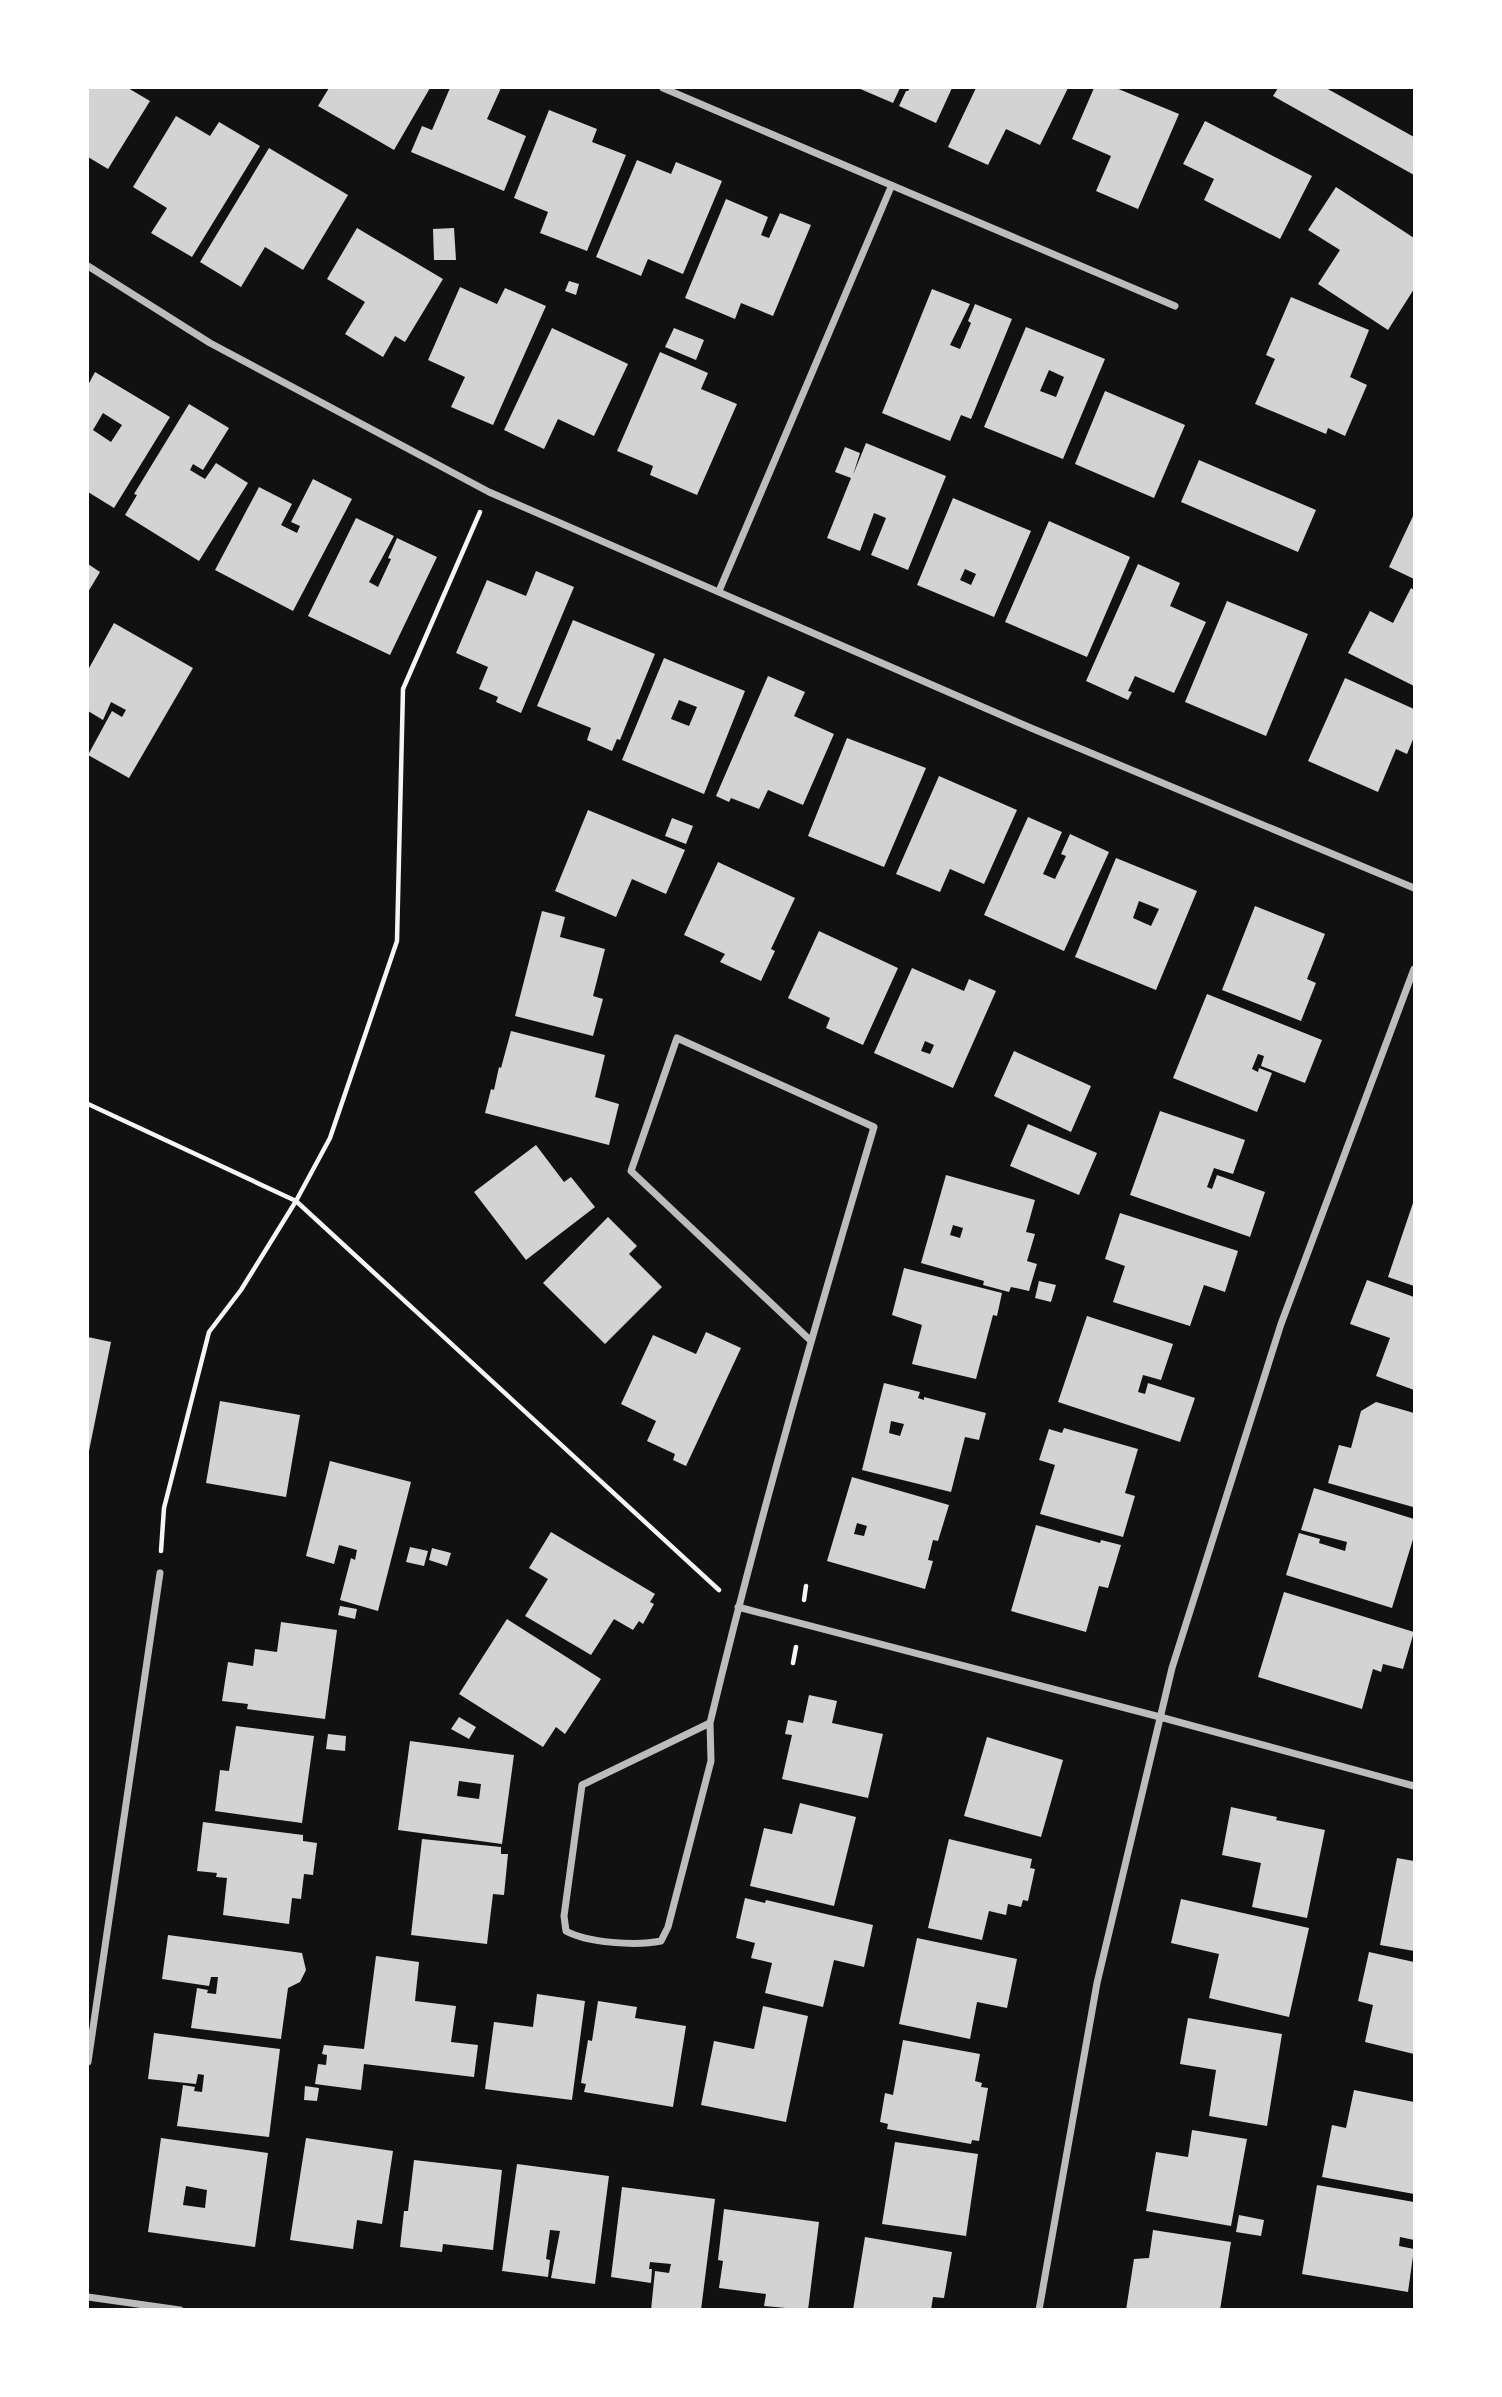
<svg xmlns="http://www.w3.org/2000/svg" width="1502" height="2397" font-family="'Nunito Sans',sans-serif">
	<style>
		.building { fill: #d3d3d3; fill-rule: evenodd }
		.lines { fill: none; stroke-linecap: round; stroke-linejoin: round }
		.path { stroke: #f5f5f5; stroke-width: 4.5 }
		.minor { stroke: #bcbcbc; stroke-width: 7 }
	</style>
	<rect width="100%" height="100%" fill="#111"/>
	<!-- building -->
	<path class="building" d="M88,88H128L150,101L108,169L88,157Z
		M329,88H430L394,150L318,106Z
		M450,88H501L487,119L526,136L504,191L411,152L422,126L432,130Z
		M858,88H900L893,103Z
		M910,88H952L936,123L899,106L906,91H908Z
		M976,88H1068L1040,145L1006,129L988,165L948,147Z
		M1094,88H1116L1179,114L1138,209L1096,191L1111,156L1072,139Z
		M1278,88H1326L1414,137V175L1273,96Z
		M549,110L597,129L592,142L626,155L587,251L540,233L548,212L514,198Z
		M176,116L210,136L219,122L260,146L192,257L151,233L167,208L133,187Z
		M1205,121L1312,176L1280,239L1204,200L1214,179L1183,164Z
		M269,148L348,195L303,270L265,247L241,287L200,262Z
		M637,160L671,174L676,162L722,181L683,274L648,259L641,276L596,257Z
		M1336,187L1414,238V289L1388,330L1318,284L1340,250L1308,230Z
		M726,199L768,217L761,235L769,238L780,213L811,225L773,316L741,303L735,319L685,298Z
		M357,228L443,279L405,342L395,336L383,357L345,334L365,302L327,279Z
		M454,228L456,260H434L433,229Z
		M569,281L579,284L576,295L565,291Z
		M460,287L497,304L505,288L546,306L493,425L451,407L465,377L428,360Z
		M932,289L970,304L950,345L960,349L971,323L968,321L975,304L1012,319L971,419L961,415L950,441L882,413Z
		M1291,297L1369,330L1350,377L1367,385L1345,436L1328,428L1326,434L1255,404L1275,359L1266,355Z
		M1026,327L1105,359L1063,459L984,427ZM1049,370L1064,377L1056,397L1040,391Z
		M552,328L628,364L594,436L558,419L544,449L504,430Z
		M674,328L704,340L696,360L665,347Z
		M660,352L708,373L701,389L737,404L697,495L650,475L653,466L617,451Z
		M95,372L170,417L114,508L88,492V385ZM103,413L122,425L111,442L93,430Z
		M1105,391L1185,425L1154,498L1075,464Z
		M189,404L229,428L203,470L193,464L190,470L205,479L216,463L248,483L199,561L125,515L137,495L134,494Z
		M866,443L946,476L908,570L871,555L886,518L874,513L860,551L827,538L851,478L835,472L845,447L860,453L853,475Z
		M1199,460L1316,510L1298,552L1181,502Z
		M313,479L352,499L293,611L215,570L259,487L292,504L281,525L297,533L300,526L291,522Z
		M953,498L1031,531L994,617L917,585ZM965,569L976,574L971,585L960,580Z
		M1414,514V579L1389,567Z
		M356,518L394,536L369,582L378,587L391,559L388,558L397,538L437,557L390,655L308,616Z
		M1049,521L1130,557L1087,657L1005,622Z
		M88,564L100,572L88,592Z
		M1138,564L1180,583L1170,606L1206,622L1174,693L1135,676L1128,691L1132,692L1128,700L1086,681Z
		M536,571L574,587L521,713L496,702L498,697L479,689L488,667L456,653L487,580L526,596Z
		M1411,588L1414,590V686L1348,653L1370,611L1393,623Z
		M1227,601L1308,634L1266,736L1185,702Z
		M573,620L655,654L620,740L617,739L612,751L587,740L591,728L537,706Z
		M114,623L193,668L129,778L88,755L112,711L122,717L126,710L111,702L103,720L88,711V670Z
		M664,658L745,691L704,794L622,760ZM679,700L697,707L689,726L671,719Z
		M768,676L805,692L794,716L834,734L803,805L768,790L759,809L731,798L729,802L716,796Z
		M1345,678L1414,709V737L1407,754L1396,749L1378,792L1308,761Z
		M847,738L926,768L884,867L808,836Z
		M939,776L1017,810L984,884L950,869L940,892L896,874Z
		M588,810L685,850L666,894L632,879L616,917L555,891Z
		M1028,817L1062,832L1043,874L1055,879L1066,856L1061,854L1070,834L1109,852L1064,951L984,915Z
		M672,818L693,826L686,844L665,836Z
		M1116,858L1197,891L1156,990L1075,957ZM1139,901L1159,909L1151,926L1133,918Z
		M718,862L795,898L771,949L775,951L761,981L720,962L725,954L684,935Z
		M1255,906L1325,934L1307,979L1316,983L1301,1021L1222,990Z
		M542,911L565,917L560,937L605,949L593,996L603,999L593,1036L515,1016Z
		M819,931L898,968L863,1045L826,1028L830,1018L788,998Z
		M912,968L964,991L969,979L996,991L953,1088L874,1053ZM925,1041L934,1045L930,1054L921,1051Z
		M1207,994L1322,1040L1305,1083L1261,1066L1264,1056L1258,1054L1252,1069L1258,1072L1259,1068L1272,1073L1257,1112L1173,1078Z
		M511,1031L605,1055L595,1097L619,1104L609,1145L485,1113L491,1089L494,1090L499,1067L501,1068Z
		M1014,1051L1091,1086L1071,1132L994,1096Z
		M1160,1111L1245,1140L1233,1174L1214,1168L1207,1187L1212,1189L1217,1175L1265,1192L1250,1237L1130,1195Z
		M1028,1124L1097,1153L1079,1195L1010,1166Z
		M536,1145L564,1182L571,1177L595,1207L526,1260L474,1192Z
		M946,1175L1035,1200L1026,1232L1035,1234L1027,1261L1037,1264L1029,1291L1011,1287L1009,1292L983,1285L984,1281L921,1263ZM953,1225L963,1228L960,1238L950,1235Z
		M1414,1200V1286L1388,1277Z
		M1120,1213L1238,1251L1225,1292L1204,1285L1190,1326L1113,1302L1125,1266L1105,1259Z
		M608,1217L637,1246L629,1254L662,1287L605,1344L543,1283Z
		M904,1268L1002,1293L997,1316L993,1315L976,1379L912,1364L922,1325L892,1315Z
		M1367,1280L1414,1297V1390L1376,1376L1390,1338L1350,1324Z
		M1039,1281L1056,1285L1051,1302L1035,1298Z
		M1087,1316L1173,1344L1161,1380L1143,1375L1138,1392L1145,1394L1148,1383L1195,1398L1180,1442L1058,1402Z
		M706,1332L741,1348L686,1466L673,1460L675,1454L647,1441L656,1421L621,1404L653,1335L696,1354Z
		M88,1337L111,1342L89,1451L88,1450Z
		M884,1383L920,1392L918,1398L924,1400V1397L986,1413L979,1440L965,1437L951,1492L862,1470ZM891,1421L904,1424L900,1436L889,1433Z
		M220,1401L300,1415L286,1497L206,1483Z
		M1376,1402L1414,1413L1413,1507L1328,1483L1339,1445L1351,1448L1361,1411Z
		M1064,1428L1138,1449L1125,1493L1135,1496L1123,1537L1040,1514L1055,1465L1039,1460L1049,1429L1062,1433Z
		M330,1461L411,1482L378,1611L340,1600L351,1558L355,1560L357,1550L339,1545L334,1564L306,1556Z
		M852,1477L949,1505L938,1541L933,1540L928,1560L933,1561L925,1589L827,1561ZM857,1523L867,1526L864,1536L854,1534Z
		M1314,1488L1414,1519V1536L1392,1608L1286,1575L1299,1533L1320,1539L1319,1543L1345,1551L1347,1542L1301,1530Z
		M1036,1525L1100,1543L1101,1540L1121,1545L1108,1588L1099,1586L1086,1632L1011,1611Z
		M551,1532L655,1594L650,1602L654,1604L643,1624L639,1621L633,1630L614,1619L591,1655L525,1616L548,1579L529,1568Z
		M410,1547L428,1551L424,1566L406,1562Z
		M432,1548L451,1553L447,1566L429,1560Z
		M1284,1592L1414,1632L1403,1669L1383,1664L1381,1672L1373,1669L1362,1709L1258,1677Z
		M340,1606L357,1609L355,1619L338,1615Z
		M507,1619L601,1679L565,1734L556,1727L543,1747L459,1694Z
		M281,1622L337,1630L325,1719L247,1709L248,1704L222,1701L228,1662L253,1666L255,1649L277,1652Z
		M809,1695L837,1701L832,1723L883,1734L868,1798L782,1779L792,1735L785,1734L788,1720L803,1723Z
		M459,1717L476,1727L469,1739L451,1729Z
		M236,1726L314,1736L302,1823L215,1811L220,1770L229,1771Z
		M328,1734L346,1736L345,1751L326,1749Z
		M987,1737L1063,1760L1041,1837L964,1816Z
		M410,1741L514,1755L502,1844L398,1830ZM459,1781L481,1784L479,1799L457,1796Z
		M800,1803L856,1817L834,1906L750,1886L764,1828L792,1834Z
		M1231,1807L1277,1817L1276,1820L1325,1830L1307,1918L1252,1907L1261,1863L1222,1855Z
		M203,1822L303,1835V1841L317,1843L313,1875L304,1874L301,1899L292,1898L289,1924L223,1915L227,1878L216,1877L217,1873L197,1871Z
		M422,1839L501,1847V1854H508L504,1895L493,1894L487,1944L411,1935Z
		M949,1839L1032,1859L1030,1868L1035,1869L1028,1901L1023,1900L1021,1907L1008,1904L1006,1915L989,1911L982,1940L928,1928Z
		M1397,1858L1414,1861V1951L1380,1945Z
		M745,1898L765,1903L766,1900L873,1925L864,1967L834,1960L823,2007L765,1993L772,1963L751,1958L755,1943L736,1938Z
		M1181,1899L1309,1928L1289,2017L1209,1998L1219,1954L1171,1943Z
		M168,1935L302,1953L306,1970L300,1982L288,1988L281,2039L191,2028L197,1988L208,1990L207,1993L216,1994L218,1977H211L209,1986L162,1979Z
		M917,1938L1017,1959L1007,2008L977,2002L970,2039L899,2024Z
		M1369,1952L1414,1962V2054L1365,2042L1373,2005L1358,2001Z
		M376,1956L419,1962L415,2001L456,2006L451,2042L478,2045L474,2077L364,2064L361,2090L315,2084L318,2064L326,2065L327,2055L322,2054L324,2045L364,2049Z
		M537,1994L585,2001L572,2100L485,2089L494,2022L533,2027Z
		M598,2001L637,2007L635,2018L686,2026L673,2107L584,2092L586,2084L581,2083L588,2040L592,2041Z
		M763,2006L808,2016L786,2122L701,2105L714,2041L754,2049Z
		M1188,2018L1282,2034L1267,2126L1209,2116L1216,2070L1180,2064Z
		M154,2033L280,2049L269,2137L177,2126L183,2085L195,2087L194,2091L202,2092L204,2075L198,2074L196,2084L148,2079Z
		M903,2040L980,2054L975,2081L982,2083L981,2087L988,2088L979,2141L972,2140L971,2144L887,2129L888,2124L880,2122L885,2093L893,2095Z
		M305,2086L319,2088L317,2101L304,2100Z
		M1354,2090L1414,2102V2194L1322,2177L1332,2125L1346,2128Z
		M1192,2130L1247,2139L1231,2226L1146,2211L1156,2152L1188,2157Z
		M161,2138L268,2153L255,2247L148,2232ZM186,2186L207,2190L205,2208L183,2205Z
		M306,2138L393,2151L382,2224L357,2220L353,2249L290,2240Z
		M895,2142L978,2154L966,2236L882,2224Z
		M414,2160L502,2170L493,2250L443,2244L442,2252L400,2247L404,2211H408Z
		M517,2164L609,2176L595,2284L551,2278L560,2231L550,2230L546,2259L550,2260L548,2277L502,2271Z
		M1317,2185L1414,2202V2240L1400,2237L1399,2246L1414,2249L1408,2292L1302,2274Z
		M622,2187L715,2199L701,2310H651L655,2271L669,2273L671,2264L650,2262L649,2269H652L651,2283L611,2277Z
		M724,2209L819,2222L808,2310L764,2306L766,2294L719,2288L723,2261L718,2260Z
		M1239,2215L1264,2220L1261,2236L1236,2232Z
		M1153,2230L1231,2242L1220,2310H1126L1134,2259L1149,2258Z
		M865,2237L952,2252L944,2298L933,2297L931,2310H853Z"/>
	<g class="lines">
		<!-- path -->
		<path class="path" d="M88,1104L296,1201L719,1590
			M161,1551L164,1508L209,1332L241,1290L296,1201L330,1138L397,941L403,689L480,512
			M804,1600L806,1586
			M793,1663L796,1647"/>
		<!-- minor -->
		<path class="minor" d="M663,88L1175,306
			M88,266L210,343L489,492L1031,728L1414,888
			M719,591L891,187
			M738,1607L1160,1717L1414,1786
			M710,1723C758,1523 815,1325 874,1127L677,1038L631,1171L810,1340
			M710,1723L711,1761L668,1927L661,1941C637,1946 587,1943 566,1931L564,1916L582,1785Z
			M88,2062L160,1573
			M88,2297L180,2310
			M1039,2310L1097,1983L1172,1668L1281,1324L1414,969"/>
	</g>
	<!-- border -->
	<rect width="1502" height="2397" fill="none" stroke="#ffffff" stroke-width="178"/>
</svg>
